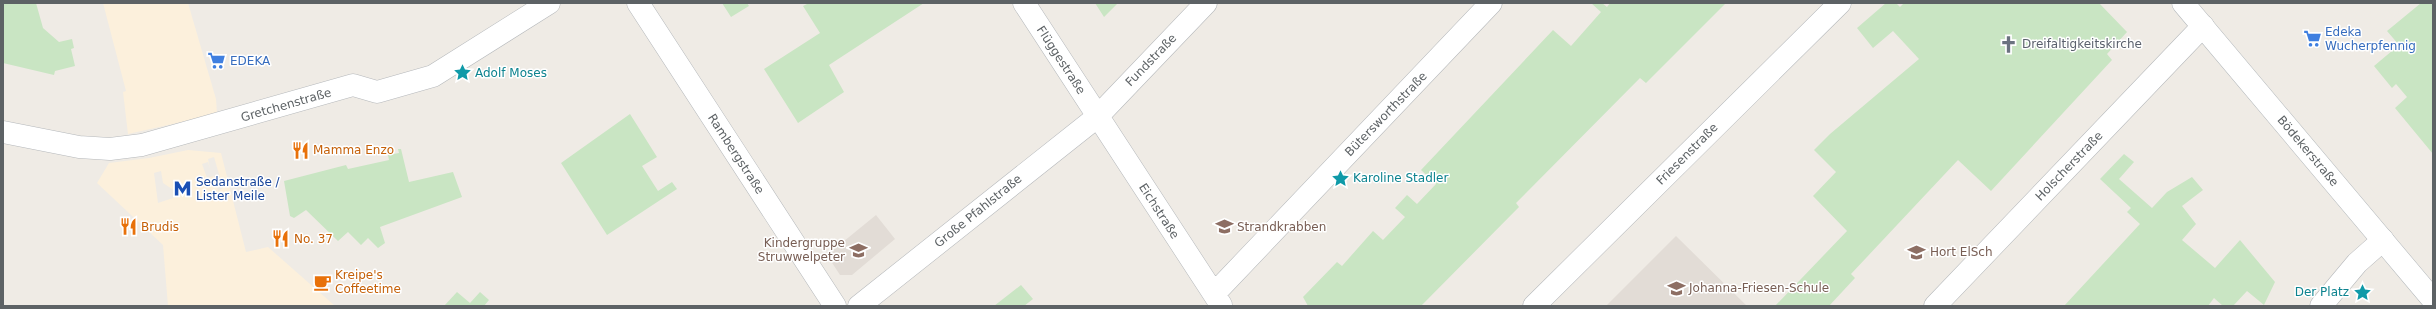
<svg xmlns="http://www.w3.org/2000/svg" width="2436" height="309" font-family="'DejaVu Sans',sans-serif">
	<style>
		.commercial { fill: #fcf0dc; fill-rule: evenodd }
		.education { fill: #e2dcd6 }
		.green { fill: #c9e5c3 }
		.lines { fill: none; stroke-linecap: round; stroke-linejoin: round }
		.street-casing { stroke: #b5b8bb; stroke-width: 23 }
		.secondary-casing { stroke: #b4b9bc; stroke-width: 23 }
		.street { stroke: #fff; stroke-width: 22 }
		.secondary { stroke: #fff; stroke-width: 22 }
		.labels { text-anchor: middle; stroke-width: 3; stroke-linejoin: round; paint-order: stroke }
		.shop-label { font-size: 12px; fill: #366cbe; stroke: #fff; text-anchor: start }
		.worship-label { font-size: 12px; fill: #5b616d; stroke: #fff; text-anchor: start }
		.street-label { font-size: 12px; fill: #5d6265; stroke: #fff }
		.culture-label { font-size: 12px; fill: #0d838f; stroke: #fff; text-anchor: start }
		.food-label { font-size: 12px; fill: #c56008; stroke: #fff; text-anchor: start }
		.transit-label { font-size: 12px; fill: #164399; stroke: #fff; text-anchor: start }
		.education-label { font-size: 12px; fill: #785e54; stroke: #fff; text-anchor: start }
	</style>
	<rect width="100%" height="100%" fill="#efebe5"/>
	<!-- commercial -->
	<path class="commercial" d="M103,3H188L216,99L217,114L128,134L123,92L126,91Z
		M188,150L221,153L246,252L268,247L335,306H168L163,245L97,183L109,163L149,158ZM214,157L223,188L218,191L214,176L207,178L202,164L208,162L210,169L208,159ZM161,171L163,183L178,193L173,198L158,203L154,173Z"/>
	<!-- education -->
	<path class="education" d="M876,215L895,239L852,275H840L827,255Z
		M1676,236L1747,306H1606Z"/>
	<!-- green -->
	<path class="green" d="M3,3H36L43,28L59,42L72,39L74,48L71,49L75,66L55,71L54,75L3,63Z
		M722,3H747L749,6L731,17Z
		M809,3H924L829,65L844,92L798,123L764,69L820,33L803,6Z
		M1095,3H1118L1104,17Z
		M1591,3H1602L1607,7L1610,3H1726L1646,83L1640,78L1516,203L1519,207L1421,306H1308L1303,297L1337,262L1342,266L1373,231L1383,240L1405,217L1395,208L1407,195L1417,204L1436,184L1421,170L1553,30L1571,46L1601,12Z
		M1886,3H1896L1900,7L1904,3H2099L2127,32L2107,54L2112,60L1991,191L1958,160L1851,274L1855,278L1829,306H1775L1847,231L1813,196L1836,172L1814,150L1830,134L1919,59L1893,31L1873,48L1857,28Z
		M2421,3H2433V154L2395,108L2407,97L2396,84L2392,88L2374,66L2399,45L2387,31Z
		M630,114L657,157L642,166L658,191L672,182L677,189L607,235L561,163Z
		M398,149H401L409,182L453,172L462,197L380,227L385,243L378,248L368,238L361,245L348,232L338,241L306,210L294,218L290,216L284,181L346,165L348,169L389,160L388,155L399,153Z
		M2124,154L2134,162L2119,179L2152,208L2167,192L2192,177L2203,190L2182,206L2196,224L2182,240L2215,268L2240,240L2275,282L2264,305L2247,291L2233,306H2223L2214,298L2208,306H2064L2140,224L2127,212L2131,208L2100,179Z
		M1021,285L1033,299L1024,306H994Z
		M457,292L470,303L480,292L489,300L484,306H444Z"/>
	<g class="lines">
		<defs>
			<path id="street" d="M638,3L835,306
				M1024,3L1221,305
				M3,132L79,147L110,149L142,145L353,85L377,92L433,76L549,3
				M1214,294L1491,3
				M859,306L1097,117L1206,3
				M1534,306L1840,3
				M1935,306L2203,26
				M2321,306L2357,263L2383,240"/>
			<path id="secondary" d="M2183,3L2433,300"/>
		</defs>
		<!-- street casing -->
		<use href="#street" class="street-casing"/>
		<!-- secondary casing -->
		<use href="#secondary" class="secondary-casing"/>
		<!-- street -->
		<use href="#street" class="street"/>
		<!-- secondary -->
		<use href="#secondary" class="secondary"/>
	</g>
	<!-- icons -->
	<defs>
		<symbol id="supermarket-bare" viewBox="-9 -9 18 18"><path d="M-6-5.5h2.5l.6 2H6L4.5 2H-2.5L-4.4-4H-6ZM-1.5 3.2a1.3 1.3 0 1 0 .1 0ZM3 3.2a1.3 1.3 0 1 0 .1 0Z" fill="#3f7fe0" stroke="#fff" stroke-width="2.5" paint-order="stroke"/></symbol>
		<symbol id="church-bare" viewBox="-9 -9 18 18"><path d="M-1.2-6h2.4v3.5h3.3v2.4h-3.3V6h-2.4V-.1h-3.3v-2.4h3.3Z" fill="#6b7280" stroke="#fff" stroke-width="2.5" paint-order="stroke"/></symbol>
		<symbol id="sight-bare" viewBox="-9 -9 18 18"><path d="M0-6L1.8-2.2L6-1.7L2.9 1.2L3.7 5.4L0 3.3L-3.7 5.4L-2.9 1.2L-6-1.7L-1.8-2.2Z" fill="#0f9aa8" stroke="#fff" stroke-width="2.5" paint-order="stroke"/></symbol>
		<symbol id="restaurant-bare" viewBox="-9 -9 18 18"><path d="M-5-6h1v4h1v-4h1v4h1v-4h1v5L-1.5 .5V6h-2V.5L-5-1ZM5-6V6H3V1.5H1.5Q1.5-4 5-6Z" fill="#e8710a" stroke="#fff" stroke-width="2.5" paint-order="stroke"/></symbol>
		<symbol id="metro-bare" viewBox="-9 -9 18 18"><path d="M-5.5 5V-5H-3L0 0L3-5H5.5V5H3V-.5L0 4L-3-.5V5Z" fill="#1a4fb4" stroke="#fff" stroke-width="2.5" paint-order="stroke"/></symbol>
		<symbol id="school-bare" viewBox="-9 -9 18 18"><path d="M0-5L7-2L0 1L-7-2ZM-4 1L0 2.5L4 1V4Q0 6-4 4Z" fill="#8d6e63" stroke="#fff" stroke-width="2.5" paint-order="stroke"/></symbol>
		<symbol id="cafe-bare" viewBox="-9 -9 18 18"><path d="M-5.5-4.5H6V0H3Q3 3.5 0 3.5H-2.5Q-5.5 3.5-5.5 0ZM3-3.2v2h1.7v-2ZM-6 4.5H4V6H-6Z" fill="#e8710a" stroke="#fff" stroke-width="2.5" paint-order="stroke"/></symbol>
	</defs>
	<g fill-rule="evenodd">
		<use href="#supermarket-bare" x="2300" y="26" width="25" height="25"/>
		<use href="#church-bare" x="1996" y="32" width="25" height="25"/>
		<use href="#supermarket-bare" x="204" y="48" width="25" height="25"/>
		<use href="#sight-bare" x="450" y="60" width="25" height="25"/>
		<use href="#restaurant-bare" x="288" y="138" width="25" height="25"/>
		<use href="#sight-bare" x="1328" y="166" width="25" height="25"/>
		<use href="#metro-bare" x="170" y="176" width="25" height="25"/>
		<use href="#restaurant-bare" x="116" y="214" width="25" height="25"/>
		<use href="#school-bare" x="1212" y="214" width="25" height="25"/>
		<use href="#restaurant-bare" x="268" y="226" width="25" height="25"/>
		<use href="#school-bare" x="846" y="238" width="25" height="25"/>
		<use href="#school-bare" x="1904" y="240" width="25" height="25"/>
		<use href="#cafe-bare" x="310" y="270" width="25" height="25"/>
		<use href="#school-bare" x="1664" y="276" width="25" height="25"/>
		<use href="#sight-bare" x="2350" y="280" width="25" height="25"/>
	</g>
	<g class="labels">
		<!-- shop labels -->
		<g class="shop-label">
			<text x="2325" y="36">Edeka<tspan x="2325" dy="14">Wucherpfennig</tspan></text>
			<text x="230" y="65">EDEKA</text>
		</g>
		<!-- worship labels -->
		<g class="worship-label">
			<text x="2022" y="48">Dreifaltigkeitskirche</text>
		</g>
		<!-- street labels -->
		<g class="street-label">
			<text transform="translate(1061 60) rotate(57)" y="4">Flüggestraße</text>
			<text transform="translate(1151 60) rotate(-46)" y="4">Fundstraße</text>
			<text transform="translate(286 105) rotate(-16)" y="4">Gretchenstraße</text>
			<text transform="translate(1386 114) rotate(-46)" y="4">Bütersworthstraße</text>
			<text transform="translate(2308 151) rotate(50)" y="4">Bödekerstraße</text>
			<text transform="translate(736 154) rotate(57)" y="4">Rambergstraße</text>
			<text transform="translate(1687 154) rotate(-45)" y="4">Friesenstraße</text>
			<text transform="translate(2069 166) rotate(-46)" y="4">Holscherstraße</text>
			<text transform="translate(978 211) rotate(-39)" y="4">Große Pfahlstraße</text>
			<text transform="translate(1159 211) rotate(57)" y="4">Eichstraße</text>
		</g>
		<!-- culture labels -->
		<g class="culture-label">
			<text x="475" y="77">Adolf Moses</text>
			<text x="1353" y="182">Karoline Stadler</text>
			<text x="2349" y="296" text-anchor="end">Der Platz</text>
		</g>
		<!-- food labels -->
		<g class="food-label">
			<text x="313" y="154">Mamma Enzo</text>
			<text x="141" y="231">Brudis</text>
			<text x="294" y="243">No. 37</text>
			<text x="335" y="279">Kreipe's<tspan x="335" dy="14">Coffeetime</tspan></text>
		</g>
		<!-- transit labels -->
		<g class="transit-label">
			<text x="196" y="186">Sedanstraße /<tspan x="196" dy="14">Lister Meile</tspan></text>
		</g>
		<!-- education labels -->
		<g class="education-label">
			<text x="1237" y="231">Strandkrabben</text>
			<text x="845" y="247" text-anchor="end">Kindergruppe<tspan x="845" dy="14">Struwwelpeter</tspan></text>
			<text x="1930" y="256">Hort ElSch</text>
			<text x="1689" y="292">Johanna-Friesen-Schule</text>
		</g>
	</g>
	<!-- border -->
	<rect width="2436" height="309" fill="none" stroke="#5d6265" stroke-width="8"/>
</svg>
